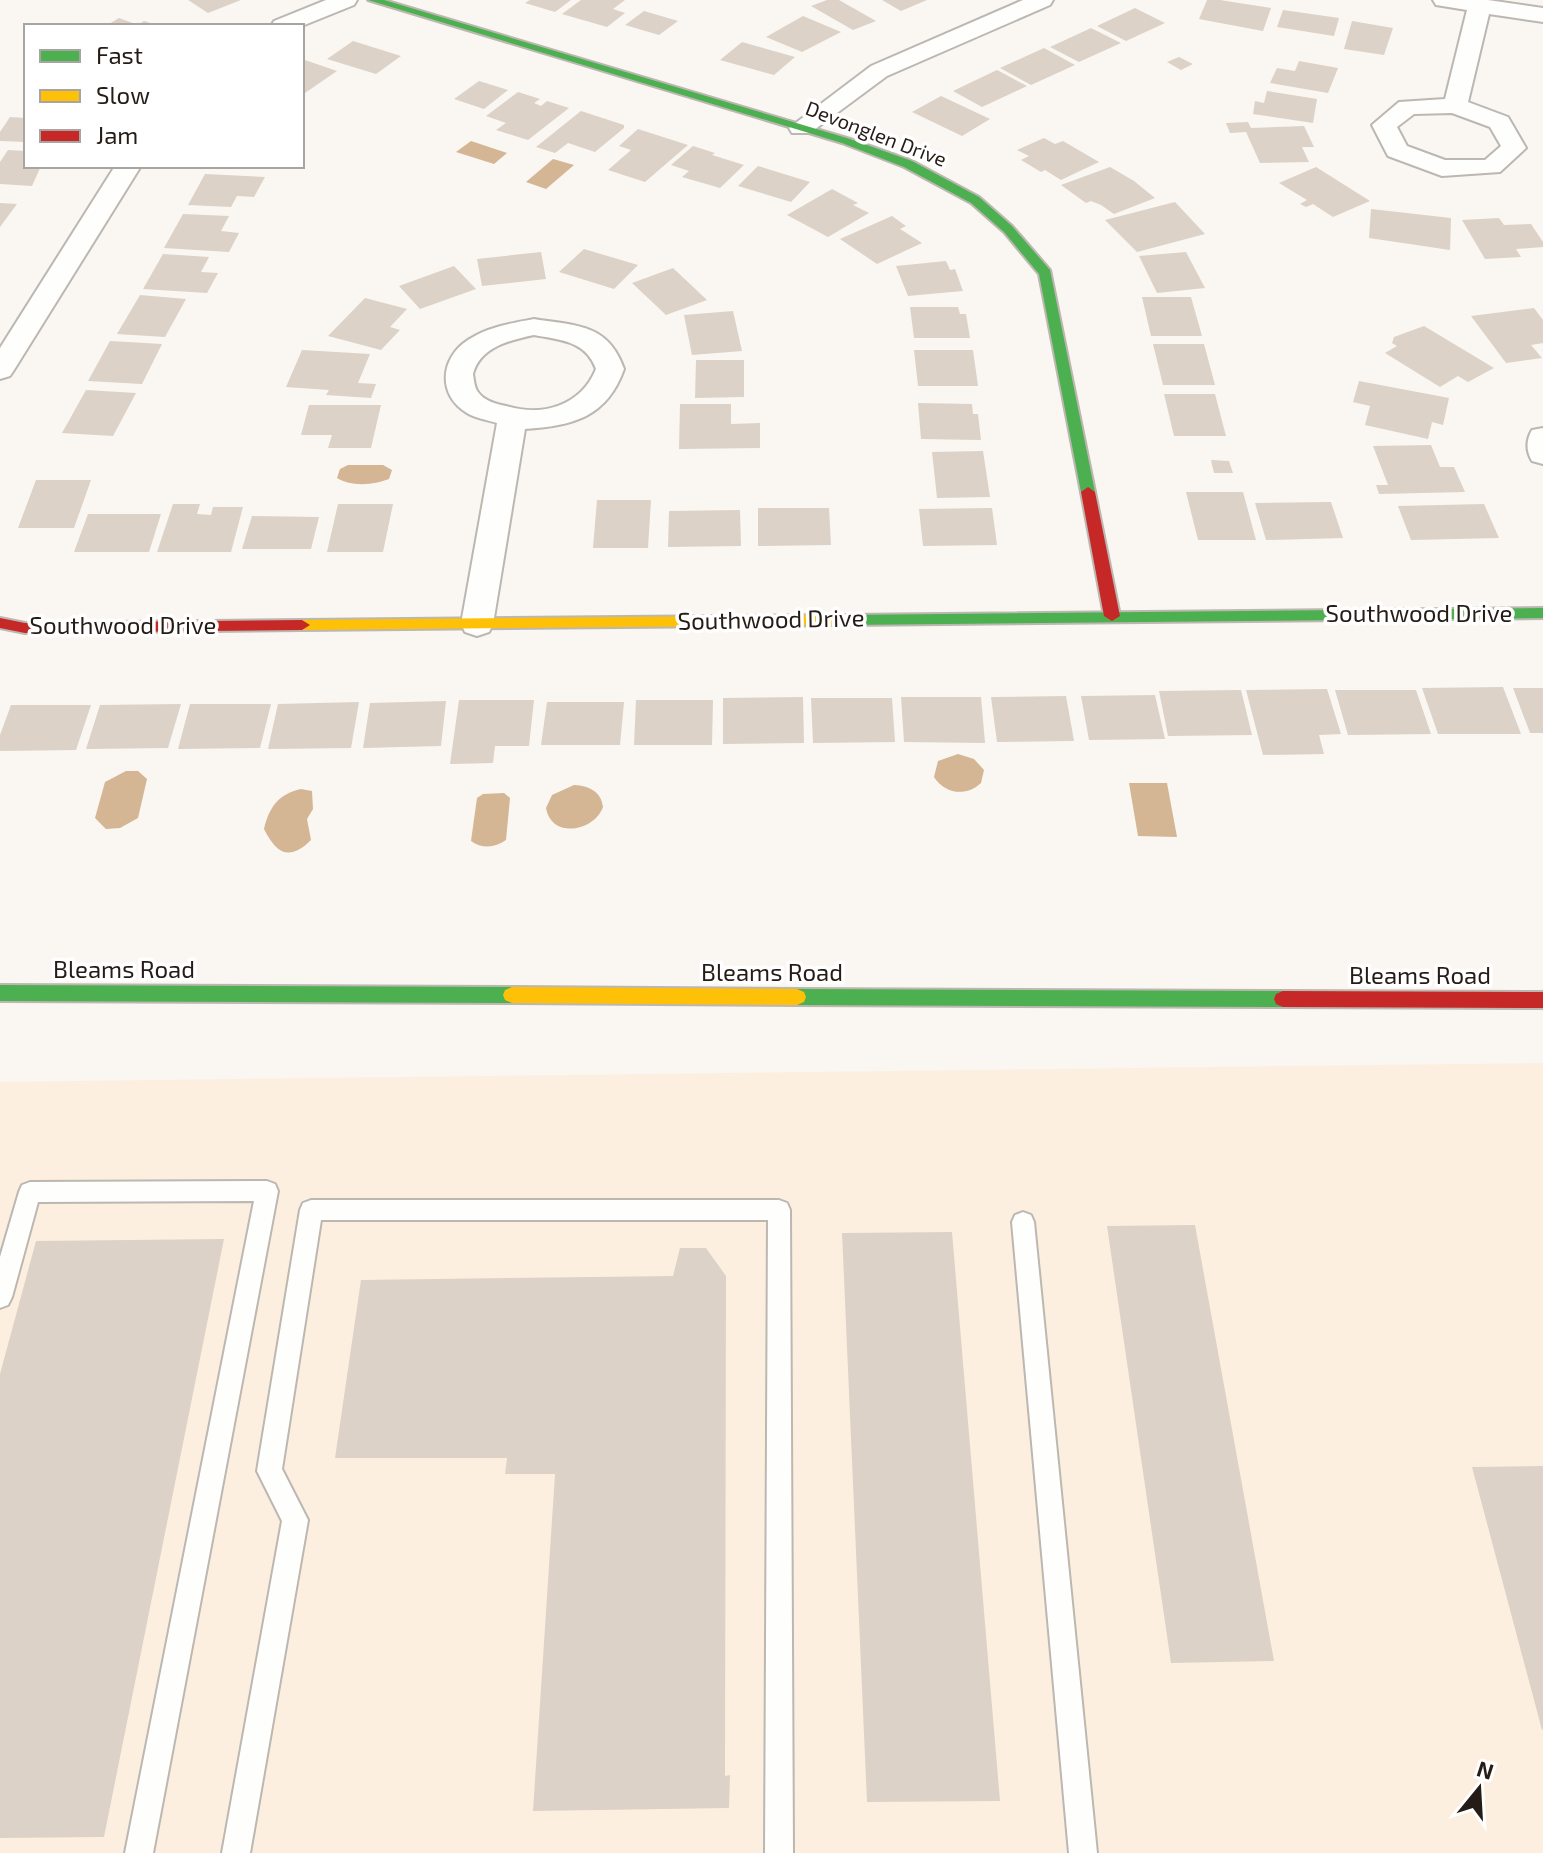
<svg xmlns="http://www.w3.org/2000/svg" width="1543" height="1853" font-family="'Exo 2',sans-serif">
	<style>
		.built { fill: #fdefe0 }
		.water { fill: #d4b594 }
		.building { fill: #dcd2c7 }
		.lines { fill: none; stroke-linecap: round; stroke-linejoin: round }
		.lane-casing { stroke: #bcb7b1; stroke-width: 4 }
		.street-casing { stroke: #bcb7b1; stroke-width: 4 }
		.fast-casing { stroke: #bcb7b1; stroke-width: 4 }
		.slow-casing { stroke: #bcb7b1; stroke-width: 4 }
		.jam-casing { stroke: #bcb7b1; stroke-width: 4 }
		.lane { fill: #fefefd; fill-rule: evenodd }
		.street { fill: #fefefd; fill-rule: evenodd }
		.fast { fill: #4caf50; fill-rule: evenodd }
		.slow { fill: #ffc107; fill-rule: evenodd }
		.jam { fill: #c62828; fill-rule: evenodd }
		.labels { text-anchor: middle; stroke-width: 7; stroke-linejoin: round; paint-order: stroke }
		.far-street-label { font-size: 20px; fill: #241c15; stroke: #fff }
		.street-label { font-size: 24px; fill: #241c15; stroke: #fff }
	</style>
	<rect width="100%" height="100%" fill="#faf6f1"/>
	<!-- built -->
	<path class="built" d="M1543,1063V1853H0V1082Z"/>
	<!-- water -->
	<path class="water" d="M471,141L507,153L494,164L456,152Z
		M553,159L574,165L546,189L526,182Z
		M348,465H383L392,470L389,479C374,485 351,487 337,478L340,469Z
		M958,754L974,759L984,770L981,783C966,797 945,794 934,777L938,761Z
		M126,771H138L147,779L138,818L120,828L106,829L95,818L105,782Z
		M1129,783H1167L1177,837L1138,836Z
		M574,785C589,786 601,791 603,807C594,832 551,839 546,808L552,795Z
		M301,789L312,791L313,809L307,819L311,840C289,862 276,853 264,829C269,808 278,794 301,789Z
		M504,793L510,798L506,840C495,848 482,849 471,841L477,798L483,794Z"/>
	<!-- building -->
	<path class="building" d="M188,0H241L208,13Z
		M530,0H571L555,12L525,3Z
		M581,0H625L613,9L625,13L607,27L562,14Z
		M827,0H839L876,21L853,30L811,6Z
		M882,0H927L901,11Z
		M1207,0H1220L1271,8L1263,31L1199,19Z
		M1135,8L1165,23L1126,41L1097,26Z
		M1283,10L1339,18L1334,36L1277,27Z
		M644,11L678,21L659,35L625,25Z
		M803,16L841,32L802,52L766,37Z
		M119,18L138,25L144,21L159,26H106Z
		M1352,21L1393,28L1384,55L1344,49Z
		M1091,28L1121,43L1079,62L1050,47Z
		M353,41L401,56L376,74L327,59Z
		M742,42L795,57L774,75L720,60Z
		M1044,48L1075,65L1031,85L1000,68Z
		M1179,57L1193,64L1181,70L1167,62Z
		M302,59L337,71L302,95Z
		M1299,61L1338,68L1328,93L1270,83L1277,68L1295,71Z
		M997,70L1027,86L982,107L953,91Z
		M479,81L508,90L484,109L454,99Z
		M1267,91L1317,99L1313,123L1253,114L1255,101L1264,103Z
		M518,92L540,99L534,103L541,106L547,101L569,108L528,140L496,130L506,123L486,116Z
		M941,96L990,119L962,136L912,112Z
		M581,111L624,125V128L595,152L568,143L555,153L536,147Z
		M10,117L26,118V142L0,141V132Z
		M1248,122L1251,128L1304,126L1314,147H1302L1309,162L1260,163L1246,132L1230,133L1226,123Z
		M638,129L688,145L645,182L608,170L631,150L619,146Z
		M1044,138L1055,144L1063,141L1099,162L1061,180L1045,170L1041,172L1021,160L1029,156L1017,150Z
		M693,146L715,153L712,155L744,165L720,188L682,177L689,171L671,165Z
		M8,150L26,151V166H41L32,186L0,184V162Z
		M758,166L810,182L791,202L738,186Z
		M1110,167L1134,181L1155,198L1114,214L1101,205L1091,201L1086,203L1061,185Z
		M1316,167L1370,201L1333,217L1313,204L1306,207L1300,204L1307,200L1279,183Z
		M205,174L265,177L254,197L237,196L231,207L188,205Z
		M832,189L858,203L853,205L869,213L828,237L787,215Z
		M1175,202L1205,234L1137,252L1105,220Z
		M0,203L17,204L0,227Z
		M1371,209L1451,218L1450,250L1369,238Z
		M183,214L229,216L221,231L239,233L229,252L164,248Z
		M892,216L906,226L900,229L922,243L877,264L840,239Z
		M1499,218L1504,225L1531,224L1543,242V247L1516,249L1521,257L1485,259L1462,220Z
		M584,249L638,265L614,289L559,272Z
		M541,252L546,279L482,286L477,259Z
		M1186,252L1205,288L1157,293L1139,256Z
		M163,254L209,257L201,272L218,273L207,293L143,289Z
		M946,261L950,270L955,269L963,291L908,296L896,266Z
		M454,266L476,289L420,309L399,286Z
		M673,268L707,300L666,315L632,283Z
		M140,295L186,299L165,337L117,334Z
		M1142,297H1191L1202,336H1151Z
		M365,298L407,309L390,327L400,330L381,350L328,336Z
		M910,307H958L960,314H966L970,338H914Z
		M1534,308L1543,320V343L1531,345L1542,358L1506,363L1471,316Z
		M733,311L742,351L692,355L684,315Z
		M1424,326L1494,368L1468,382L1458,376L1440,387L1385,353L1397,346L1392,343L1394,337Z
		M110,341L162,344L142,384L88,381Z
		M1153,344H1204L1215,385H1163Z
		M302,350L370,354L358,383L376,384L371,398L326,395L329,390L286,387Z
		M914,350H973L978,386H918Z
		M696,360H744V397L695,398Z
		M1359,381L1449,398L1443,425L1432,422L1428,439L1365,425L1370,406L1353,402Z
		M86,390L136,393L113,436L62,433Z
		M1164,394H1215L1226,436H1174Z
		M918,403L972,404L973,414H978L981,440L921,439Z
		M680,404H731V424L760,423V448L679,449Z
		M309,405H381L371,448H328L332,435H301Z
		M1431,445L1440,467H1454L1465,492L1379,494L1376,485H1388L1373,446Z
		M983,451L990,497L937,498L932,452Z
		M1211,460L1229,461L1233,473H1214Z
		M36,480H91L74,528H18Z
		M1186,492H1243L1256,540H1198Z
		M597,500H651L648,548H593Z
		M1331,502L1343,538L1266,540L1255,503Z
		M173,504H200L197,514L211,515L213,507H243L231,552H157Z
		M338,504H393L383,552H327Z
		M1484,504L1499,538L1411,540L1398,506Z
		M758,508H829L831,545L758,546Z
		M992,508L997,545L923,546L919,509Z
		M740,510L741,546L668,547L669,511Z
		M88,514H161L149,552H74Z
		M252,516L319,517L311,549H242Z
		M1503,687L1521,734H1438L1422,688Z
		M1513,688H1543V733H1530Z
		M1327,689L1341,734L1319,735L1324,754L1263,755L1246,690Z
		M1241,690L1252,735L1168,736L1159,691Z
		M1335,690H1416L1431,734L1348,735Z
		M1155,695L1165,739L1089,740L1081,696Z
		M1066,696L1074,741L997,742L991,697Z
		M803,697L804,743L723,744V698Z
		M901,697H981L985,743L904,742Z
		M811,698H892L895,742L813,743Z
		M459,700H534L529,746H495L493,763L450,764Z
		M636,700H713L712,745H634Z
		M446,701L441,746L363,748L370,703Z
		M359,702L351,748L268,749L278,704Z
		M547,702H624L620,745H541Z
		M181,704L168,748L86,749L100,705Z
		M190,704H271L260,748L178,749Z
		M11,705H91L76,750L0,751V735Z
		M1195,1225L1274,1661L1171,1663L1107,1226Z
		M952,1232L1000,1801L867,1802L842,1233Z
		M224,1239L104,1837L0,1838V1374L36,1241Z
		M680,1248H706L726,1276L725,1776L730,1775L729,1808L533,1811L555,1474H505L507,1458H335L361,1280L673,1276Z
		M1543,1466V1729L1542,1730L1472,1467Z"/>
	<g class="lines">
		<defs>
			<path id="lane" d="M267,1181L275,1184L278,1191L153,1853H125L254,1201L38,1202L12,1297L8,1305L0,1308V1257L19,1192L22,1185L30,1182Z
				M311,1200H779L787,1203L790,1210L793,1853H765L768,1220H321L282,1469L308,1520L250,1853H222L282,1521L257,1471L300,1210L303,1203Z
				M1023,1212L1031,1215L1034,1222L1097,1853H1069L1012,1222L1015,1215Z"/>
			<path id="street" d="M326,0H357L354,5L302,26H271L274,21Z
				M1023,0H1053L1050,5L887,76L810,133H792L789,128L871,66Z
				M1433,0H1488L1543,8V22L1489,14L1468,102L1508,117L1526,148L1500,172L1442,176L1388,156L1372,125L1399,102L1445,99L1467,10L1436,5ZM1452,113L1490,127L1501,146L1485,160H1445L1407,146L1397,127L1414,114Z
				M115,166H141L14,370L10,376L0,379V348Z
				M534,319C576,326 608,323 624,369C607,417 573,426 525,429L493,624L489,632L477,636L465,632L461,624L497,423C487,420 475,418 467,413C437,395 440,358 468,340C487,327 512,323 534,319ZM534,335C561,340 586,341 596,369C581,406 542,417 506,406C496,404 484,401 478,392C474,387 474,379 473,374C480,347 510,340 534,335Z
				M1543,428V464L1532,461C1526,451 1526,440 1532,430Z"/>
			<path id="fast" d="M368,0H384L850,139L912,161L979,197L1012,226L1050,270L1095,492L1093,495H1083L1081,492L1039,274L1004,232L971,203L904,167L842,143Z
				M1543,608V618L845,625L837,620L845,615Z
				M0,985L512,987L519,990L521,995L519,1000L512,1003L0,1001Z
				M797,989L1283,991L1290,994L1292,999L1290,1004L1283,1007L797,1005L790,1002L788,997L790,992Z"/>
			<path id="slow" d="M845,615L853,620L845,625L302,630L294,625L302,620Z
				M512,987L797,989L804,992L806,997L804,1002L797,1005L512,1003L505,1000L503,995L505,990Z"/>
			<path id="jam" d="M1088,487L1095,492L1120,616L1112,621L1104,616L1081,492Z
				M0,618L25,623L302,620L310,625L302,630L25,633L0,628Z
				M1283,991L1543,992V1008L1283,1007L1276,1004L1274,999L1276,994Z"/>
		</defs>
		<!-- lane casing -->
		<use href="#lane" class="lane-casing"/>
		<!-- street casing -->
		<use href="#street" class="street-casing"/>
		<!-- fast casing -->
		<use href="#fast" class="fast-casing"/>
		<!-- slow casing -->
		<use href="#slow" class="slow-casing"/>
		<!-- jam casing -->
		<use href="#jam" class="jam-casing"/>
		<!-- lane -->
		<use href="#lane" class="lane"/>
		<!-- street -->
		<use href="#street" class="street"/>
		<!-- fast -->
		<use href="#fast" class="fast"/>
		<!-- slow -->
		<use href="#slow" class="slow"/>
		<!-- jam -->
		<use href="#jam" class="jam"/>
	</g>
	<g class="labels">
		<!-- far-street labels -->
		<g class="far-street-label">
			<text transform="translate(876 134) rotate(21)" y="7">Devonglen Drive</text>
		</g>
		<!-- street labels -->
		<g class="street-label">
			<text x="1419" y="622">Southwood Drive</text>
			<text transform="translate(771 620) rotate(-1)" y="8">Southwood Drive</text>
			<text x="123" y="634">Southwood Drive</text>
			<text x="124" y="978">Bleams Road</text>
			<text x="772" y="981">Bleams Road</text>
			<text x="1420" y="984">Bleams Road</text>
		</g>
	</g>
	<!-- legend -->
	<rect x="24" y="24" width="280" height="144" fill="#ffffff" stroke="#a7a4a1" stroke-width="2"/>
	<rect x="40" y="50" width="40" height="12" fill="#4caf50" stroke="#a7a4a1" stroke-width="2"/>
	<text x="96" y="64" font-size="24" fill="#241c15">Fast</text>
	<rect x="40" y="90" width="40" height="12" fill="#ffc107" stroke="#a7a4a1" stroke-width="2"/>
	<text x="96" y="104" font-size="24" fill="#241c15">Slow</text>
	<rect x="40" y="130" width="40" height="12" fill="#c62828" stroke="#a7a4a1" stroke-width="2"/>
	<text x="96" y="144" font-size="24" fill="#241c15">Jam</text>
	<!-- north arrow -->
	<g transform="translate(1479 1789) rotate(18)" stroke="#ffffff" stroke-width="6" paint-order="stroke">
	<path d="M0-6L14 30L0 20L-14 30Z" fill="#241c15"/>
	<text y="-12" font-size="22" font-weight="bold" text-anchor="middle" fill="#241c15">N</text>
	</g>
</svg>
